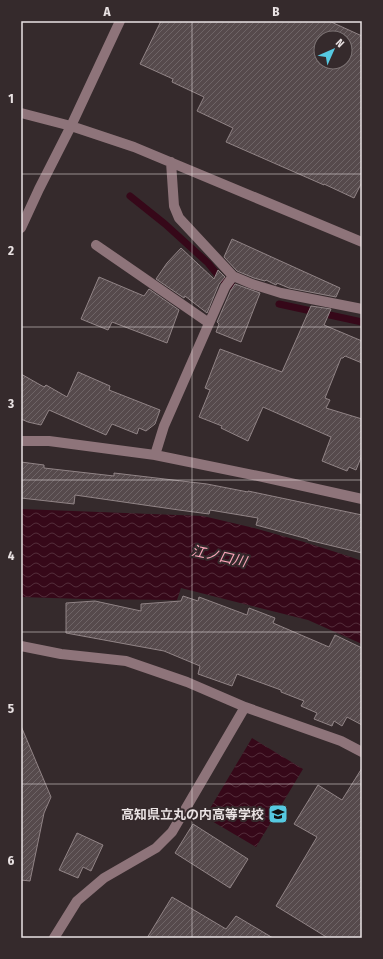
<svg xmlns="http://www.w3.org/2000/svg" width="383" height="959" font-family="'Fira Sans Condensed','Noto Sans JP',sans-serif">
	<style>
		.water { fill: url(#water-waves) }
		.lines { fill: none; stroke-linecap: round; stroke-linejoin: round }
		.stream { stroke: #360819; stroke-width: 7 }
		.building { fill: url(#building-hatch); stroke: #918486; fill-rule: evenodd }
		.minor { stroke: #8e747a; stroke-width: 10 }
		.grid { fill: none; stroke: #e9e2e3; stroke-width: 1; stroke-opacity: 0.55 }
		.labels { text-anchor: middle; stroke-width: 4; stroke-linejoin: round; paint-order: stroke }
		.poi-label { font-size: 13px; font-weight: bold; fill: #e9e2e3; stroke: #352a2c; text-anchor: end }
		.water-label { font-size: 14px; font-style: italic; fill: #fca6bb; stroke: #352a2c }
		.neatline { fill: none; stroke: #e9e2e3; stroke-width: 1.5 }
		.grid-label { font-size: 13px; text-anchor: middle; font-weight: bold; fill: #e9e2e3 }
	</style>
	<defs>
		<pattern id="water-waves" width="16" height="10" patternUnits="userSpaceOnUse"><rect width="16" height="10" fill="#360819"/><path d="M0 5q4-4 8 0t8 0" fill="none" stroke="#532c3a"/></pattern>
		<pattern id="building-hatch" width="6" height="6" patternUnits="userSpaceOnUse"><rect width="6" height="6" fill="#564a4c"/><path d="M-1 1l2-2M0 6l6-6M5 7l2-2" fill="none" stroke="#6e6466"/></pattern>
	</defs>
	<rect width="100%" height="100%" fill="#352a2c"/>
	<!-- water -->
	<path class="water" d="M21,509L203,516L254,528L304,542L348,556L362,561V644L308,620L181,588L177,600L83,599L21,597Z
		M252,738L303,769L256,847L205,817Z"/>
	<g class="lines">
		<!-- stream -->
		<path class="stream" d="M130,196L165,224L208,263L221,279L240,291
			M279,304L362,322"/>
	</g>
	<!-- building -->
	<path class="building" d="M161,21H329L362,36V182L354,198L324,184V185L226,142L233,128L197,111L204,97L172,82L173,79L140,64ZM321,38H345V62H321Z
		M232,239L340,288L336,297L289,288L277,283L276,285L266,280L265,281L254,278L237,271L224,257Z
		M181,248L214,279L218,270L225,277L219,284L207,313L185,296L184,298L156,279L167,263Z
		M99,277L144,296L149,289L179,310L167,343L112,322L108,330L81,319Z
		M235,284L260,293L241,342L216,332L219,324L217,322L231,290Z
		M311,306L331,309L324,325L362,341V363L345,356L343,358H341L325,398L330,400L326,408L362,419V455L356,470L349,467L347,471L322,461L331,437L263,407L248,441L221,428L222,426L199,417L210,390L205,388L220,349L282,372Z
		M78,372L110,386L109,390L160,410L155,424L146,431L139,428L137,434L112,424L106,435L49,410L41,425L28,422L21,419V374L44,387L46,385L67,397Z
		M21,462L44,465V468L114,476V473L207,484L248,492V491L362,515V553L308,540V539L256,525L258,518L210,510L209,514L179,510L75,495L74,504L21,498Z
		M183,596L198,601L199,597L247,615L249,608L275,618L273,623L329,647L335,635L362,648V725L347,717L342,726L334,721L332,726L314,719L317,713L301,706L304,701L281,692V690L237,674L232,686L198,674L200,666L164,651L66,633V603L95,601L141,611V604L181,601Z
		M21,726L51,797L44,813L30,881L21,880Z
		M362,768V938H328L276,906L317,837L294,824L318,785L342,800Z
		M193,824L248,859L230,888L175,853Z
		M77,833L103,845L91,871L83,867L78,878L59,870Z
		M172,897L226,929L236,916L273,938H147Z"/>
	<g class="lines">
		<!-- minor -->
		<path class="minor" d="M21,113L71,126L134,147L362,242
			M171,162L174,206L179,218L233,276L252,284L281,293L362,309
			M21,228L39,189L71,126L120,21
			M96,245L209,323
			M21,441H49L155,455L263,477L362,499
			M155,455L164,426L225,287L233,276
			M21,646L61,654L126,661L187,682L245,707L341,741L362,752
			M54,938L77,901L104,878L156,848L172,832L245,707"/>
	</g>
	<!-- grid -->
	<path class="grid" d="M192,21V938M21,174H362M21,327H362M21,480H362M21,632H362M21,784H362"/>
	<!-- icons -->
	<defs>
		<symbol id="school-square" viewBox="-11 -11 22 22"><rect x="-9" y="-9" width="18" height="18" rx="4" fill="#56c9e1" stroke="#352a2c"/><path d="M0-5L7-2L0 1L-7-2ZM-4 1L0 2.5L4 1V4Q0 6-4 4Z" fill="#111"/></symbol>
	</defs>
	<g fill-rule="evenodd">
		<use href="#school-square" x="267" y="803" width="22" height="22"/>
	</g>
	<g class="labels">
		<!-- poi labels -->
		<g class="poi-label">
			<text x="264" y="819">高知県立丸の内高等学校</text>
		</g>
		<!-- water labels -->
		<g class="water-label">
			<text transform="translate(219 556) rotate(12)" y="5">江ノ口川</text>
		</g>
	</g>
	<!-- border -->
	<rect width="383" height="959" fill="none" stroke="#352a2c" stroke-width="44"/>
	<!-- north arrow -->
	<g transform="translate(333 50) rotate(45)"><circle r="19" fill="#352a2c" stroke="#7d7475"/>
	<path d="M0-3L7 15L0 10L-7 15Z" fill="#56c9e1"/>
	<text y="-6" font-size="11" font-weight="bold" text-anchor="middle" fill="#e9e2e3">N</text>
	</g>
	<rect x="22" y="22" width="339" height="915" class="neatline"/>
	<g class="grid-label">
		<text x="107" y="16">A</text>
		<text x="276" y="16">B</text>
		<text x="11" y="103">1</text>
		<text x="11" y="255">2</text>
		<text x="11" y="408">3</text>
		<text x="11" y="560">4</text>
		<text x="11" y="713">5</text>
		<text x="11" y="865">6</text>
	</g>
</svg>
